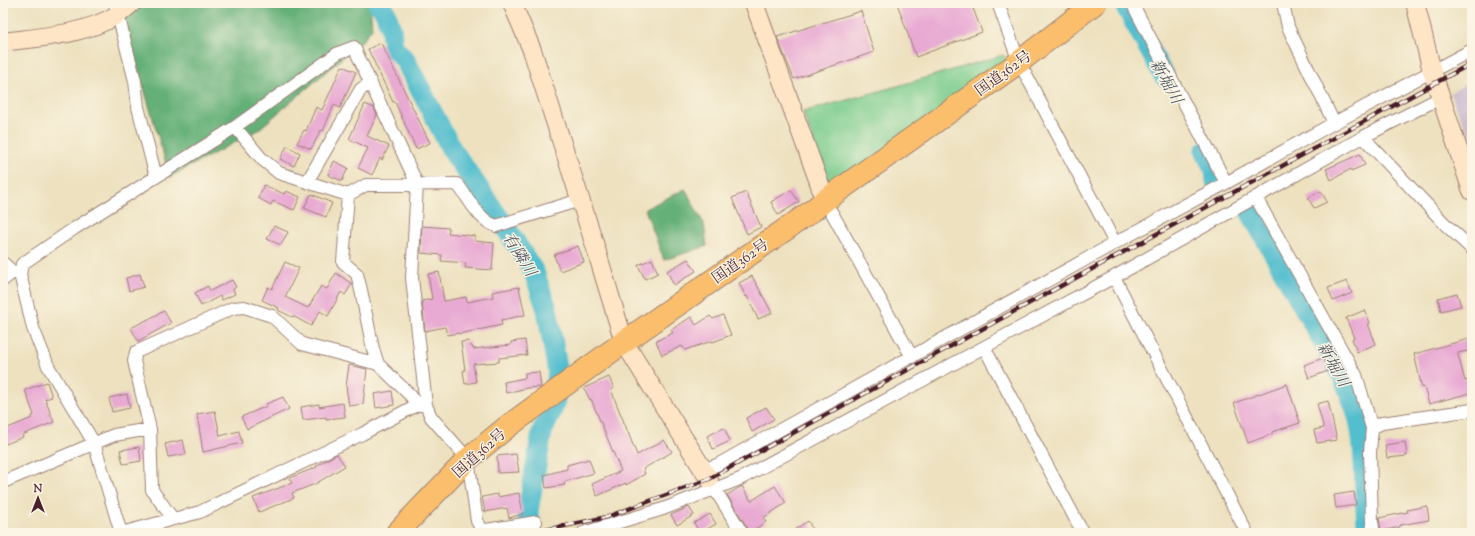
<svg xmlns="http://www.w3.org/2000/svg" width="1475" height="536" font-family="'Sorts Mill Goudy','Noto Serif JP',serif">
	<style>
		.industrial { fill: #cdbed2 }
		.green { fill: #7ccc8d; stroke: #63765c }
		.forest { fill: #65b078; stroke: #586852 }
		.lines { fill: none; stroke-linecap: round; stroke-linejoin: round }
		.river { stroke: #53bece; stroke-width: 21 }
		.building { fill: #e8a9d3 }
		.street-casing { stroke: #9c8075; stroke-width: 14 }
		.secondary-casing { stroke: #9c8075; stroke-width: 20 }
		.highway-casing { stroke: #9c8075; stroke-width: 24 }
		.street { stroke: #fff; stroke-width: 12 }
		.secondary { stroke: #fde5c5; stroke-width: 18 }
		.highway { stroke: #fabe6d; stroke-width: 22 }
		.rail-casing { stroke: #4a1f2b; stroke-width: 4.5 }
		.rail { stroke: #fcf5e5; stroke-width: 3; stroke-dasharray: 9; stroke-linecap: butt }
		.labels { text-anchor: middle; stroke-width: 3; stroke-linejoin: round; paint-order: stroke }
		.street-label { font-size: 15px; fill: #4a1f2b; stroke: #fcf5e5 }
		.water-label { font-size: 16px; font-style: italic; fill: #4d5764; stroke: #fcf5e5 }
	</style>
	<rect width="100%" height="100%" fill="#fcf5e5"/>
	<filter id="ink" filterUnits="userSpaceOnUse"><feTurbulence type="fractalNoise" baseFrequency=".025" numOctaves="2"/><feDisplacementMap in="SourceGraphic" scale="8" xChannelSelector="R" yChannelSelector="G"/><feConvolveMatrix kernelMatrix="1 2 1 2 8 2 1 2 1" color-interpolation-filters="sRGB"/></filter>
	<filter id="wash" filterUnits="userSpaceOnUse"><feTurbulence type="fractalNoise" baseFrequency=".012" numOctaves="4" result="noise"/><feDisplacementMap in="SourceGraphic" scale="16" xChannelSelector="R" yChannelSelector="G"/><feGaussianBlur stdDeviation="0.9" result="paint"/><feColorMatrix in="noise" values="0 0 0 0 0 0 0 0 0 0 0 0 0 0 0 0 0 1.4 0 .05"/><feComposite in="paint" operator="in"/></filter>
	<g filter="url(#wash)">
		<rect width="100%" height="100%" fill="#ede1bf"/>
		<!-- industrial -->
		<path class="industrial" d="M1472,81V142L1450,93Z"/>
		<!-- green -->
		<path class="green" d="M1003,55L1014,66L829,187L803,112L901,85Z"/>
		<!-- forest -->
		<path class="forest" d="M119,3H370L372,28L361,42L258,130L170,177Z
			M685,189L704,224L707,246L664,260L645,209Z"/>
		<g class="lines">
			<!-- river -->
			<path class="river" d="M378,3L385,11L391,29L393,47L405,60L452,150L512,237L534,272L547,309L558,373L554,405L542,432L528,511L530,533
				M1124,3L1164,76
				M1205,151L1215,170L1216,182
				M1250,211L1343,377C1349,391 1355,404 1359,420C1367,455 1363,496 1368,533"/>
		</g>
		<g id="blocks">
			<!-- building -->
			<path class="building" d="M897,3H971L982,32L916,57Z
				M861,11L874,52L794,79L777,37Z
				M381,43L430,143L416,149L395,102H393L368,49Z
				M342,66L356,72L340,108L334,105L323,131L321,130L311,149L297,143L304,130L306,131L316,107L322,110Z
				M365,104L374,108L377,115L367,136L389,146L382,160L380,158L372,175L358,168L368,148L349,139Z
				M287,146L300,153L294,166L280,159Z
				M1360,154L1365,165L1351,171V169L1331,180L1326,169Z
				M334,161L348,168L342,181L328,175Z
				M264,185L284,194L286,191L300,197L294,210L273,201L271,205L258,198Z
				M791,190L799,202L778,215L771,202Z
				M1321,191L1327,202L1314,208L1308,198Z
				M746,192L761,227L747,234L732,198Z
				M311,194L332,203L326,217L304,208Z
				M274,226L288,232L281,245L267,239Z
				M422,226L449,228L448,233L475,236V241L494,243L492,270L465,268L466,263L441,261L442,255L421,253Z
				M578,246L584,262L560,271L554,255Z
				M652,259L658,273L645,279L638,265Z
				M688,259L696,271L674,285L667,271Z
				M285,262L299,268L285,297L308,308L321,286L327,289L336,273L352,284L345,295L341,292L328,316L320,311L311,326L293,316L292,317L278,310L279,308L262,300L268,287L272,289Z
				M439,272L444,301L466,297L467,302L493,297L492,292L519,287L525,315L501,320L502,325L459,334V333L447,335L445,327L425,331L422,301L432,299L428,274Z
				M140,274L144,287L129,291L126,278Z
				M752,276L772,313L758,319L747,296L746,297L739,283Z
				M232,280L236,287L233,289L235,294L222,300L220,296L201,306L195,293L208,286L210,291Z
				M1347,281L1352,293L1333,301L1328,288Z
				M1457,293L1461,306L1441,311L1438,298Z
				M1365,310L1370,323L1368,324L1376,344L1357,352L1352,339L1354,338L1346,318Z
				M164,311L171,323L138,341L131,328Z
				M723,315L731,335L713,342L712,341L685,350L682,346L662,355L656,341L673,333L671,330L691,317L696,325L710,316L713,319Z
				M1472,338V350L1458,353V355L1465,381L1467,380L1470,393L1429,404L1424,387L1422,388L1414,354Z
				M525,340L527,355L499,358V362L473,364L476,382L465,384L463,371L465,370L461,342L469,341L470,346H472L473,349L511,345V342Z
				M1323,358L1328,371L1309,378L1304,365Z
				M349,365L367,369L363,404L349,406L346,386Z
				M539,372L541,387L527,388L506,393L504,382L525,378V373Z
				M609,377L614,388L611,390L637,455L664,440L672,452L643,469L645,474L626,485V483L597,496L592,484L621,471L591,399L590,400L584,388Z
				M47,382L52,397L45,399L54,422L22,435L23,437L6,444L3,436V430L32,418V416L34,415L25,390Z
				M1287,384L1300,423L1272,432V434L1248,443L1234,403Z
				M392,391L394,405L376,408L374,394Z
				M127,394L130,408L112,412L109,398Z
				M283,397L289,409L247,429L241,417L267,406L266,404Z
				M1328,401L1337,440L1317,443L1314,430L1324,428L1317,404Z
				M343,403L345,417L326,419V417L303,420L301,407L319,404V407Z
				M766,407L774,419L752,432L746,418Z
				M215,411L220,436L239,431L242,443L203,452L197,414Z
				M724,428L730,441L713,449L707,436Z
				M183,440L186,454L168,457L165,444Z
				M1405,442L1407,456L1387,458L1385,445Z
				M139,447L141,461L123,464L120,450Z
				M337,454L345,466L315,484L292,493L294,498L259,512L253,498L292,483L290,478L317,467L316,466Z
				M516,454L519,472L498,473L497,456Z
				M589,459L594,473L564,482L565,485L546,488L544,475L567,469V465Z
				M742,486L751,501L775,486L786,503L763,518L766,522L750,532L727,495Z
				M1354,492L1356,505L1336,508L1334,495Z
				M519,493L523,514L509,518L507,508L485,512L482,497L498,494V497Z
				M1427,506L1429,520L1400,525V527L1381,531L1379,518L1408,512L1407,510Z
				M689,507L694,515L677,525L671,515Z
				M710,514L716,524L700,533L694,523Z
				M808,521L815,533H790Z"/>
		</g>
	</g>
	<g filter="url(#ink)">
		<use href="#blocks" fill-opacity="0" stroke="#9c8075" stroke-width="1"/>
		<g class="lines">
			<defs>
				<path id="street" d="M115,3L135,81L138,107L156,177
					M998,3L1019,62L1115,243
					M1132,3L1226,183
					M1283,3L1288,27L1334,123
					M235,127L262,159L279,173L348,195L366,185L457,184C470,199 477,219 496,226L580,200
					M1363,137L1446,225L1472,249
					M307,182L361,89L371,83
					M348,195L343,262L357,274L361,290L373,349L378,364L411,396L417,405
					M1256,198L1356,375L1372,428L1370,452L1372,522L1374,533
					M824,201L832,213L912,357
					M3,263L13,272L20,274
					M1114,277L1247,533
					M3,280L13,272
					M984,347L1083,533
					M1372,428L1382,423L1472,410
					M704,469L717,465L1115,243L1226,183L1334,123L1472,50
					M3,482L114,435L150,429
					M711,483L742,533
					M173,519L152,490L150,429L134,361L136,352L233,308L244,307L272,316L302,344L378,364
					M121,533L94,443L48,366L33,328L20,274L22,264L75,228L235,127L338,53L354,47L417,184L412,278L426,405L431,417L468,459L477,521L481,528L486,530L536,522
					M121,533L200,512L362,434L417,405H426
					M583,533L663,509L740,479L1114,277L1363,137L1442,97"/>
				<path id="secondary" d="M512,3L532,50L592,236L624,342L709,479
					M754,3L820,185L824,201
					M1415,3L1432,71L1472,191
					M3,42C40,37 84,35 117,15C122,12 127,7 132,3"/>
				<path id="highway" d="M397,533L468,459L507,427L624,342L812,211L824,201L1019,62L1095,3"/>
			</defs>
			<!-- street casing -->
			<use href="#street" class="street-casing"/>
			<!-- secondary casing -->
			<use href="#secondary" class="secondary-casing"/>
			<!-- highway casing -->
			<use href="#highway" class="highway-casing"/>
			<!-- street -->
			<use href="#street" class="street"/>
			<!-- secondary -->
			<use href="#secondary" class="secondary"/>
			<!-- highway -->
			<use href="#highway" class="highway"/>
			<defs>
				<path id="rail" d="M531,533L607,517L709,479L1033,301L1472,63"/>
			</defs>
			<!-- rail casing -->
			<use href="#rail" class="rail-casing"/>
			<!-- rail -->
			<use href="#rail" class="rail"/>
		</g>
	</g>
	<g class="labels">
		<!-- street labels -->
		<g class="street-label">
			<text transform="translate(1003 73) rotate(-36)" y="5">国道362号</text>
			<text transform="translate(740 261) rotate(-35)" y="5">国道362号</text>
			<text transform="translate(479 453) rotate(-42)" y="5">国道362号</text>
		</g>
		<!-- water labels -->
		<g class="water-label">
			<text transform="translate(1167 81) rotate(61)" y="6">新堀川</text>
			<text transform="translate(520 254) rotate(58)" y="6">有隣川</text>
			<text transform="translate(1334 364) rotate(61)" y="6">新堀川</text>
		</g>
	</g>
	<!-- margin -->
	<rect width="1475" height="536" fill="none" stroke="#fcf5e5" stroke-width="16"/>
	<!-- north arrow -->
	<g transform="translate(38 498)" stroke="#fcf5e5" stroke-width="3" paint-order="stroke">
	<path d="M0-3L7 15L0 10L-7 15Z" fill="#4a1f2b"/>
	<text y="-6" font-size="11" font-weight="bold" text-anchor="middle" fill="#4a1f2b">N</text>
	</g>
</svg>
